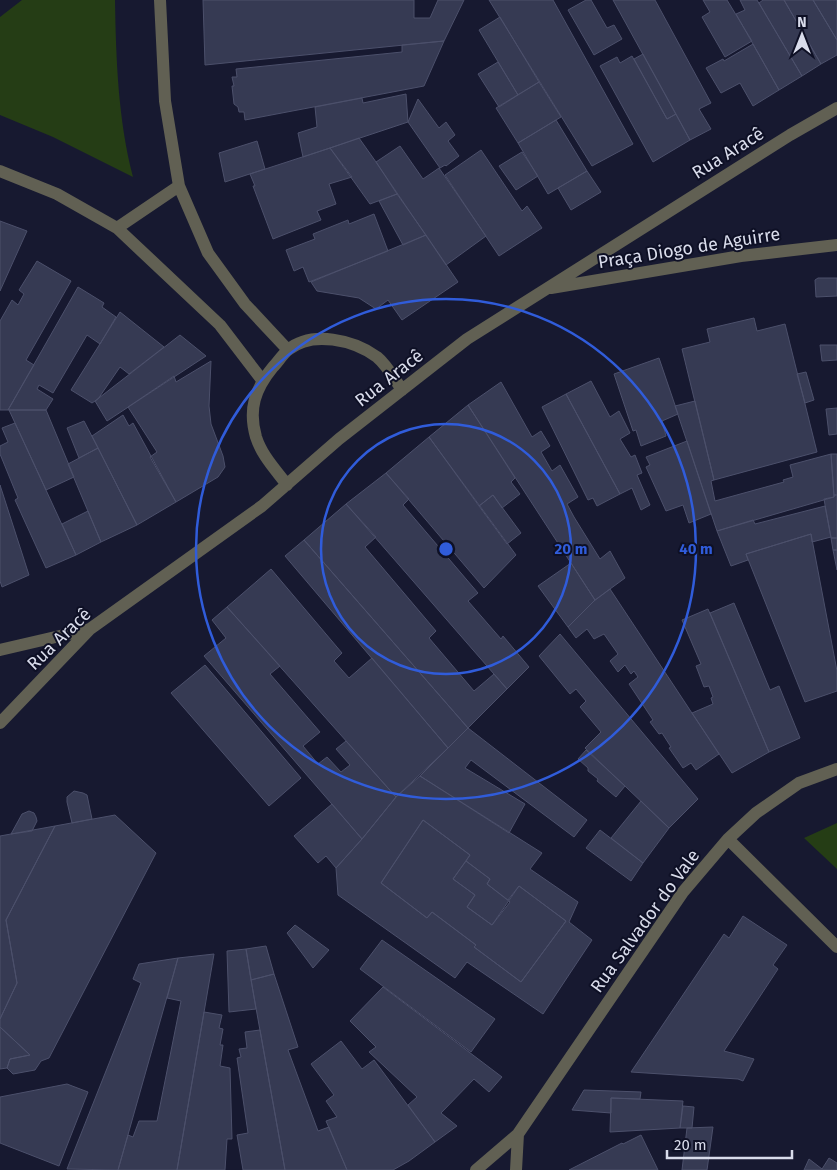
<svg xmlns="http://www.w3.org/2000/svg" width="837" height="1170" font-family="'Fira Sans',sans-serif">
	<style>
		.green { fill: #253d15 }
		.building { fill: #363a53; stroke: #4c506b; fill-rule: evenodd }
		.lines { fill: none; stroke-linecap: round; stroke-linejoin: round }
		.minor { stroke: #616053; stroke-width: 12 }
		.ring { fill: none; stroke: #305cda; stroke-width: 2.5 }
		.labels { text-anchor: middle; stroke-width: 4; stroke-linejoin: round; paint-order: stroke }
		.street-label { font-size: 18px; fill: #d9dceb; stroke: #0e1025 }
		.centre { fill: #305cda; stroke: #0e1025; stroke-width: 2.5 }
		.ring-label { font-size: 15px; text-anchor: middle; font-weight: bold; fill: #305cda; stroke: #0e1025; stroke-width: 4; stroke-linejoin: round; paint-order: stroke }
	</style>
	<rect width="100%" height="100%" fill="#171930"/>
	<!-- green -->
	<path class="green" d="M22,0H115C116,59 118,119 133,177L53,137L0,115V17Z
		M837,823V869L804,838Z"/>
	<!-- building -->
	<path class="building" d="M203,0H414V18H430L438,0H464L444,41L205,65Z
		M489,0H553L633,144L592,166Z
		M586,0H591L607,28L614,25L622,39L594,55L568,10Z
		M613,0H655L711,103L699,109L711,129L690,140Z
		M703,0H727L752,41L725,57L702,17L710,12Z
		M740,0H757L802,76L779,90L736,14L745,10Z
		M763,0H784L821,64L802,76L759,3Z
		M784,0H813L837,40V55L821,64Z
		M813,0H837V40Z
		M500,17L539,82L518,95L479,30Z
		M444,41L424,86L245,120L244,112H239L238,107L234,104L232,86H234L232,77H237L236,69L402,52V45Z
		M753,44L779,90L753,106L740,83L721,93L706,68L723,59L724,61Z
		M643,54L676,114L667,119L634,59Z
		M632,56L667,119L676,114L690,140L653,162L600,66L617,57L620,63Z
		M498,62L518,95L499,107L478,74Z
		M539,82L561,117L518,143L496,108Z
		M406,94L408,122L303,157L298,133L317,127L315,107L362,98L363,103Z
		M418,99L439,128L446,122L455,135L448,141L459,156L446,166L445,165L440,168L408,122Z
		M556,120L587,171L548,194L518,143Z
		M359,138L376,162L397,194L370,204L330,148Z
		M257,141L265,169L225,182L219,153Z
		M400,146L423,179L439,168L486,236L446,265L376,162Z
		M330,148L352,177L329,184L336,204L317,211L321,220L273,239L253,186H255L250,174Z
		M481,150L522,211L527,206L542,228L499,256L445,175Z
		M522,152L538,176L516,190L499,166Z
		M587,171L601,192L571,210L558,188Z
		M397,194L426,235L403,245L379,201Z
		M374,214L388,251L309,282L303,267L294,271L286,250L315,239L313,234L348,220L349,224Z
		M0,221L27,231L0,291Z
		M426,235L458,282L402,320L388,300L376,309L359,298L317,291L311,282Z
		M37,261L71,281L26,360L34,365L8,410H0V321L12,300L18,305L24,294L19,290Z
		M818,278H837V296L816,297L815,280Z
		M78,287L104,303L102,307L116,317L100,344L87,335L53,393L39,385L37,389L53,399L46,410H8Z
		M120,312L164,347L129,374L120,367L98,399L92,403L71,390Z
		M754,318L757,331L785,324L817,452L714,480L682,349L710,342L707,329Z
		M180,335L206,356L107,421L95,401Z
		M820,345H837V360L822,361Z
		M659,358L678,414L662,421L666,436L641,446L636,430L633,431L614,374Z
		M211,361L209,406L211,424L223,456L225,467L218,477L176,502L150,457L157,452L128,407L174,376L176,382Z
		M806,372L814,400L805,403L797,374Z
		M591,381L610,417L619,411L630,433L620,439L631,457L635,455L642,473L637,475L650,505L641,510L632,488L620,494L566,394Z
		M501,382L532,437L541,431L550,446L541,452L552,471L560,465L578,497L567,504L574,517L600,559L610,551L625,578L595,600L468,405Z
		M566,394L620,494L597,506L593,498L588,500L542,407Z
		M695,401L714,480L711,481L715,501L784,482L783,480L793,477L790,465L831,454L834,497L717,531L675,406Z
		M468,405L515,478L511,482L520,494L502,508L493,495L479,506L429,437Z
		M837,408V434L829,435L826,409Z
		M9,410H46L74,477L46,490Z
		M123,415L129,426L133,423L176,502L137,525L92,436Z
		M84,421L98,448L79,458L67,428Z
		M15,423L76,555L46,568L15,500L18,498L0,454V446L8,442L2,428Z
		M429,437L516,555L484,588L386,473Z
		M687,441L711,514L689,523L683,505L666,511L646,467L650,465L646,457Z
		M98,448L137,525L101,542L68,464Z
		M831,454H837V495H834Z
		M386,473L409,499L403,505L478,593L468,601L501,639L503,636L529,667L507,689L346,504Z
		M0,485L29,575L2,587L0,581Z
		M493,495L521,533L507,544L479,506Z
		M834,495H837V538H831L824,499L834,497Z
		M346,504L376,537L365,547L436,631L429,638L474,691L494,674L507,689L468,728L304,540Z
		M825,506L831,537L812,542L811,534L746,554L748,560L731,566L717,531L753,520L755,524Z
		M88,511L101,542L76,555L62,524Z
		M811,534L837,671V691L805,702L746,554Z
		M831,538H837V550H833Z
		M304,540L468,728L448,748L285,556Z
		M833,550H837V570Z
		M571,563L595,600L568,627L538,586Z
		M271,569L342,653L334,661L349,678L372,658L448,748L396,797L227,607Z
		M610,589L719,754L696,770L691,763L683,768L669,748L671,747L662,733L659,734L650,722L653,720L629,684L638,677L634,671L631,674L625,665L618,672L610,661L618,654L604,634L594,639L587,629L576,638L568,627L594,601Z
		M734,603L770,690L779,686L800,738L769,752L710,613Z
		M227,607L280,666L270,674L320,732L303,746L318,764L327,757L341,772L350,765L336,749L346,741L396,797L362,839L204,656L226,638L212,620Z
		M708,609L769,752L732,773L692,713L713,704L711,698L713,697L709,686L704,687L696,666L701,664L682,620Z
		M560,634L698,799L669,828L585,748L601,732L580,707L586,701L576,689L570,694L539,656Z
		M205,665L301,778L269,806L171,693Z
		M468,728L587,820L574,837L471,760L465,768L525,804L509,833L420,776Z
		M586,750L625,786L616,797L597,781L598,779L588,771V768L578,759Z
		M420,776L542,853L530,869L578,902L569,922L592,940L543,1014L467,962L455,978L338,895L336,868L362,839L396,797ZM423,820L470,855L466,861L490,879L487,884L508,900L519,886L566,921L521,982L474,947L476,945L432,912L427,918L381,883Z
		M74,791L83,793L87,795L92,819L72,823L67,802V797Z
		M641,801L669,828L643,863L611,838Z
		M332,804L362,839L336,868L326,856L318,863L294,836Z
		M29,811L34,813L36,817L37,821L32,831L11,834L22,814Z
		M115,815L156,853L49,1058L41,1061L35,1070L13,1074L7,1068L10,1059L30,1055L0,1027V1019L17,983L6,920L55,826Z
		M423,820L470,855L453,879L475,895L467,907L492,925L519,886L566,921L521,982L474,947L476,945L432,912L427,918L381,883Z
		M55,826L6,920L17,983L0,1019V836Z
		M600,830L643,863L631,881L586,848Z
		M466,861L490,879L487,884L510,902L492,925L467,907L475,895L453,879Z
		M743,916L787,945L773,965L778,969L724,1051L754,1059L743,1081L738,1079L631,1072L724,934L729,938Z
		M295,925L329,950L313,968L287,933Z
		M382,940L495,1019L471,1052L360,969Z
		M266,946L274,974L251,980L246,949Z
		M246,949L256,1009L229,1012L227,951Z
		M214,954L177,1170H118L128,1135L133,1137L139,1121H157L181,1001L167,998L178,958Z
		M178,958L118,1170L67,1169L141,983L133,979L139,964Z
		M274,974L298,1047L288,1050L318,1131L329,1127L347,1170H285L251,980Z
		M383,987L502,1077L489,1092L474,1079L441,1113L457,1126L435,1142L408,1105L417,1097L369,1052L376,1047L350,1021Z
		M204,1012L222,1015L219,1028L223,1029L220,1045H223L220,1066L230,1068L232,1139H227L225,1170H177Z
		M0,1027L30,1055L10,1059L7,1068L0,1069Z
		M260,1030L285,1170H243L237,1135L248,1133L237,1058L241,1057L239,1049L247,1048L245,1032Z
		M341,1041L362,1069L374,1060L435,1142L409,1161L393,1170H347L326,1121L337,1117L326,1101L334,1095L311,1064Z
		M67,1084L88,1092L59,1166L0,1143V1097Z
		M584,1090L641,1092L640,1099L611,1098V1113L572,1110Z
		M611,1098L683,1101L680,1128L610,1132Z
		M683,1106L694,1107L692,1128H680Z
		M713,1127L707,1170H682L687,1128Z
		M641,1135L658,1170H569L622,1143L623,1144Z
		M829,1158L837,1163V1170H804L809,1159L822,1169Z"/>
	<g class="lines">
		<!-- minor -->
		<path class="minor" d="M160,0L165,101L179,186L208,253L245,304L288,350
			M0,171L57,194L117,228L220,325L262,380
			M117,228L179,186
			M551,288L741,256L837,245
			M287,485C276,470 262,456 256,437C248,409 255,389 273,367C278,362 282,355 288,350C312,330 354,340 377,357C387,365 395,380 402,390
			M0,650L90,629
			M0,723L90,629L262,506L339,439L467,339L790,135L837,108
			M728,839L837,947
			M476,1170L518,1134L683,892L728,839L756,813L799,783L837,769
			M516,1170L518,1134"/>
	</g>
	<!-- distance rings -->
	<g class="ring">
		<circle cx="446" cy="549" r="125"/>
		<circle cx="446" cy="549" r="250"/>
	</g>
	<g class="labels">
		<!-- street labels -->
		<g class="street-label">
			<text transform="translate(728 153) rotate(-32)" y="6">Rua Aracê</text>
			<text transform="translate(689 248) rotate(-9)" y="6">Praça Diogo de Aguirre</text>
			<text transform="translate(389 378) rotate(-38)" y="6">Rua Aracê</text>
			<text transform="translate(59 639) rotate(-44)" y="6">Rua Aracê</text>
			<text transform="translate(645 921) rotate(-54)" y="6">Rua Salvador do Vale</text>
		</g>
	</g>
	<circle cx="446" cy="549" r="8" class="centre"/>
	<g class="ring-label">
		<text x="571" y="554">20 m</text>
		<text x="696" y="554">40 m</text>
	</g>
	<!-- north arrow -->
	<g transform="translate(802 35)" stroke="#0e1025" stroke-width="4" paint-order="stroke">
	<path d="M0-4L9 19L0 12L-9 19Z" fill="#d9dceb"/>
	<text y="-8" font-size="14" font-weight="bold" text-anchor="middle" fill="#d9dceb">N</text>
	</g>
	<!-- scale -->
	<path d="M667 1150v8h125v-8" fill="none" stroke="#d9dceb" stroke-width="2.5"/>
	<text x="674" y="1150" font-size="15" fill="#d9dceb" stroke="#0e1025" stroke-width="4" paint-order="stroke">20 m</text>
</svg>
